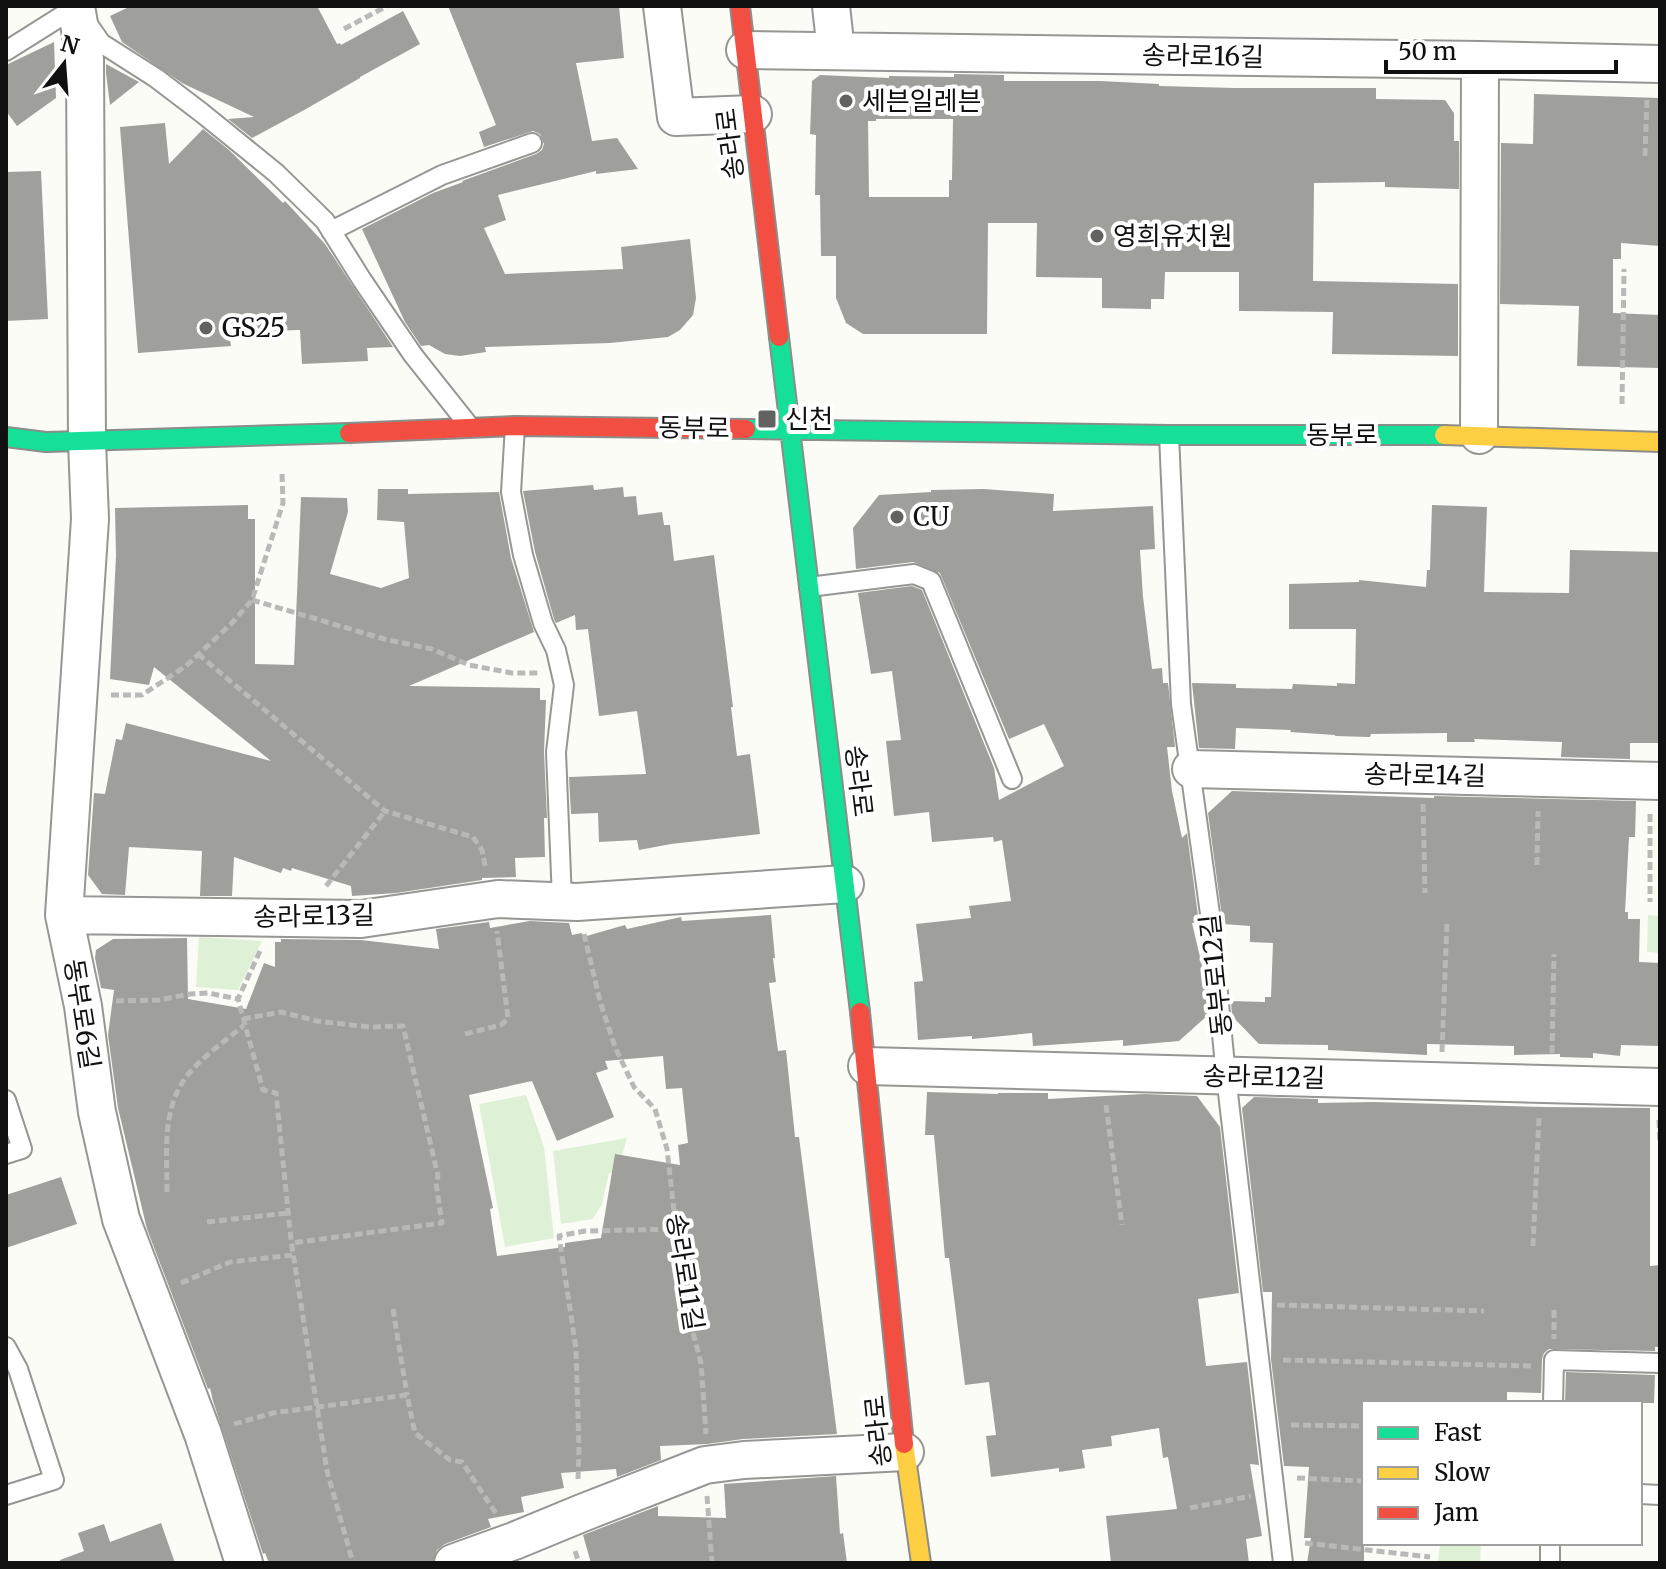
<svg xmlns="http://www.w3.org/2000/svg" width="1666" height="1569" font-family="Merriweather,'Noto Sans KR',serif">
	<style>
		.green { fill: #def1d7 }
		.building { fill: #9f9f9b; fill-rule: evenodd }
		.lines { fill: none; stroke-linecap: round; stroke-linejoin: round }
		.lane-casing { stroke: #969694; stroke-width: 22 }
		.street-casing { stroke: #969694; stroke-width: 40 }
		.fast-casing { stroke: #8c8d8a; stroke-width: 22 }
		.slow-casing { stroke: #8c8d8a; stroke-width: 22 }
		.jam-casing { stroke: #8c8d8a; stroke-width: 22 }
		.path { stroke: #b9b9b8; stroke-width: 5; stroke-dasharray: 8 4; stroke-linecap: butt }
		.lane { stroke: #fefffe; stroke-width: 18 }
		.street { stroke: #fefffe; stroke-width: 36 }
		.fast { stroke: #16e098; stroke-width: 18 }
		.slow { stroke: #ffcf43; stroke-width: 18 }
		.jam { stroke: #f24e42; stroke-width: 18 }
		.poi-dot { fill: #626360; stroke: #fff; stroke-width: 3 }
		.labels { text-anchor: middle; stroke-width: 8; stroke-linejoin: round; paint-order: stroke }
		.street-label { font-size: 26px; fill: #101010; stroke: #fff }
		.poi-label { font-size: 26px; fill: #101010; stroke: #fff; text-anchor: start }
	</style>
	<rect width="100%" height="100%" fill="#fbfcf6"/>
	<!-- green -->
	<path class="green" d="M1648,915L1660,916V953L1647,952Z
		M199,937L262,941L238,990L196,987Z
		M526,1095L544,1147L554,1238L505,1247L479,1104Z
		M627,1138L617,1173H609L602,1204L593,1219L561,1224L553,1151Z
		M1440,1543H1481L1480,1563H1438Z"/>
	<!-- building -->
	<path class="building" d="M131,6H317L337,44L340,43L341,45L403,11L420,44L360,77V78L306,109L252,138L228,119L254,117L182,83L122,42L110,16Z
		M448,6H619L624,58L576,63L592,141L617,138L638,169L596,174V171L498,195L506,220L484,228L505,274L623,269L621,247L690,239L696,298L693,315L680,330L668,337L610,343L485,347L486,352L460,356L445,354L429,345L421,346L405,322L362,229L433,193L463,182L462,181L536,154L542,150L544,144L540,134L533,131L484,147L479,132L496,125Z
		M54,42L56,98L17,126L6,111V65Z
		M106,64L139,82L110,105L106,73Z
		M954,74L1004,75V81H1101L1159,84V86L1235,88H1376V99L1445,100L1454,113V141H1459V189L1385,187V182L1314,183L1313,281L1458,284V356L1332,354L1333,312L1239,311V272H1165L1164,299H1151V309L1102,308V278L1036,277L1037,223H988L987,334H863L846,323L836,298V256H821L820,195H815L816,135L810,134L812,81L820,75L889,78V76L954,77ZM876,119H953L952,180H949V197H869L868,121H876Z
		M1534,94L1660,98V246L1621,243V259H1613V313L1660,315V368L1577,366L1579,306L1500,304L1501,143L1533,144Z
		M165,123L169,164L203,129L229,150L283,203L285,201L325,244L393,347L367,348L368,361L302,364L300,330L229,332L231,346L138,353L120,127Z
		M41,171L48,319L6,321V172Z
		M593,485L594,490L623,487L624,497L636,496L638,515L662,512L664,525H670L674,561L714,555L733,707H731L737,756L750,754L760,834L671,844L639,850L637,840L599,842L598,813L571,814L569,777L646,774L637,711L599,716L588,629L576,630L575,615L556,623L554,619L535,552L523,491Z
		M378,489H408V494L499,492L511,558L534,632L409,686L540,688V700H546L544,752L547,818H544L545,857L515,858L516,877L482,878V880L396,893L352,896L351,886L292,868L291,871L283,868L281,873L234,857L232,896H200L202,851L129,847L125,895L102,894L88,875L94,793L105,794L116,739L122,740L126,723L271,761L154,667L149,685L110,679L116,556L115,508L248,505V519H255V664L294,665L301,497L347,498L348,512L330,574L381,588L409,578L404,522L377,520Z
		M984,489L1054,494L1053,511L1153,506L1155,549L1140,550L1143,597L1152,669L1162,668L1163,683H1168L1175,747H1167L1172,791L1182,838L1187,833L1199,923H1192L1204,974L1208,1015L1179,1041L1123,1046V1040L1033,1046L1032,1033L972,1039V1036L918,1040L914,982L923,981L916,924L971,918L969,906L1011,901L1002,840L994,842L993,837L932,842L929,812L894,816L886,741L901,740L892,671L871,674L858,593L912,586L922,590L994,768L999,800L1064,766L1044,724L1009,739L940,573L913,562L856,569L853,528L879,495L931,492V490Z
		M1432,505L1487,507L1484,592L1569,593L1570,550L1660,552V743H1630V759L1561,757L1562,742L1474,739L1475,742H1447V733L1371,734L1370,737L1335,736V735L1290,732L1291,730L1236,728L1235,749L1199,748L1192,683L1236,684V688L1292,689L1293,684L1337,686V683L1355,684L1356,629H1289V584L1359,582V580L1426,587L1427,570H1430Z
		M1232,791L1434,798V796L1636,801L1635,837H1629L1625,912H1628V919H1640L1639,962L1660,963V1046L1621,1045L1620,1056L1593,1053V1058L1560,1057V1054L1514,1055V1046L1427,1044V1055L1328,1050V1045L1259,1044L1232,1016L1231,1001L1265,1002V997H1271L1273,943L1250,942V926L1223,924L1208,813Z
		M771,915L775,958H773L776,982L769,983L778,1051L786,1050L795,1137H799L837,1434L743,1439L707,1444L660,1446L661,1460L617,1477L616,1469L561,1473L564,1488L521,1497L524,1512L488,1519L491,1527L445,1544L437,1550L433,1563H269L265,1553L263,1554L213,1401L210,1388L208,1389L147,1229L118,1108L108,1035L114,990L101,988L95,958L96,950L113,939L187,938L188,999L246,1009L264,963L275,967V942H281V939L361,940L439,949L436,929L489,922L490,928L530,921L569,923L572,935L582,933L583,937L625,925L627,929L681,917L682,921ZM663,1056L666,1089L682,1088L688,1143L678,1145L680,1165L615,1154L601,1238L565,1243V1247L497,1256L490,1209L493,1208L469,1095L532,1081L557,1141L614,1117L596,1073L608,1069L605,1061Z
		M927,1092L998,1094V1093H1048V1099L1144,1094L1197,1096L1220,1127L1239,1293L1198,1299L1206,1366L1247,1362L1259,1465L1250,1464L1262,1536L1246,1539L1249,1563H1111L1106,1516L1177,1509L1168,1457L1163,1458L1159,1428L1111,1436L1112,1446L1082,1450L1085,1468L1059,1472V1468L991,1477L986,1436L996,1435L989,1382L965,1385L949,1258H945L934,1135H925Z
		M1254,1097L1318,1099V1103L1374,1102L1545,1107L1650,1108V1266L1660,1265V1347H1655V1351L1549,1349L1544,1353L1542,1359L1541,1393L1507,1392V1403H1364V1563H1307L1311,1538H1304L1309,1467L1284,1466L1271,1359L1272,1292H1263L1242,1108Z
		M61,1177L77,1224L6,1248V1195Z
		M1566,1372L1655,1375L1654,1403H1565Z
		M836,1476L840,1534L843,1533L847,1563H591L583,1535L658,1506V1516L726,1518L724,1484Z
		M161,1523L175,1563H60V1560L84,1551L78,1533L104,1524L110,1542Z"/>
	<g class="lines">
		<defs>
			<path id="lane" d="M6,51L76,7L101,43L156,78L202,113L276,173L325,221L362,280L413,355L467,423
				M331,231L442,175L532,143
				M515,426L511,492L523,555L543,623L556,650L564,685L556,752L562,900
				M1169,435L1181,704L1211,921L1226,1076L1283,1563
				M809,587L914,574L931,581L1012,779
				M6,1100L22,1149L6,1154
				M6,1347L18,1369L54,1480L6,1495
				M1553,1403L1554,1360L1660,1363
				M1640,1494L1660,1495
				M1550,1563V1543"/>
			<path id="street" d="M76,6L85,59L87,441L90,519L64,915L83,1006L97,1112L121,1219L203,1434L244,1563
				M662,6L676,117L753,114
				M831,6L836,51
				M745,50L1480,60L1660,64
				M1479,435L1480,60
				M1191,769L1660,781
				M64,915L361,919L498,899L577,902L845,884
				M867,1066L1660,1087
				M453,1563L514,1541L582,1513L705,1465L744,1460L905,1452"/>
			<path id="fast" d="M779,337L860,1012
				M746,429L1169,435H1444
				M6,437L46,442L349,433"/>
			<path id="slow" d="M1444,435L1660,442
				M904,1444L921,1563"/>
			<path id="jam" d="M740,6L779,337
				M349,433L515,426L746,429
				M860,1012L904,1444"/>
		</defs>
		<!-- lane casing -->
		<use href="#lane" class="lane-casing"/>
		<!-- street casing -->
		<use href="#street" class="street-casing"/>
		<!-- fast casing -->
		<use href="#fast" class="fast-casing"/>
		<!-- slow casing -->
		<use href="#slow" class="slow-casing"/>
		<!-- jam casing -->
		<use href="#jam" class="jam-casing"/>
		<!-- path -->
		<path class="path" d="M344,29L387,6
			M1645,156L1647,97
			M1622,404L1624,269
			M252,600L384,639L432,649L469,665L512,673H540
			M198,654L385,811L473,837L482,850L486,870
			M111,695H142L186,666L231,624L252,600L283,503L282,472
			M1423,804L1425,893
			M1650,814V902
			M1537,865L1538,811
			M326,886L385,811
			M584,934L600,1001L615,1047L634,1087L655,1109L667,1149L684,1299L701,1363L706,1434
			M260,951L238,999L263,1090L276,1093L291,1240L327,1471L353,1563
			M116,1001L159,1000L190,994L208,993L238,999
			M243,1019L281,1012L317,1021L369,1027L403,1026L438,1176L436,1183L442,1223L292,1243
			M465,1034L501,1025L508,1018L497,931
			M1442,1052L1447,921
			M1552,1053L1554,954
			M1106,1105L1122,1225
			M1659,1120L1660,1144
			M167,1192C167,1151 161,1104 191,1071C206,1054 227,1040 244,1025
			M207,1222L288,1213
			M1533,1246L1539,1117
			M181,1283L230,1262L294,1255
			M1277,1305L1484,1311
			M393,1309L407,1395
			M1554,1310V1339
			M1283,1360L1533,1366
			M234,1424L273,1413L407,1395L415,1433L450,1460L462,1462L497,1515
			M1291,1425L1364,1426
			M1297,1478L1364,1481
			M578,1479L579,1449L576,1349L559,1236L585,1231L677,1229
			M707,1496L712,1563
			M1190,1508L1251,1496
			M1305,1543L1430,1557
			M575,1551L579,1563"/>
		<!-- lane -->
		<use href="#lane" class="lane"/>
		<!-- street -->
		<use href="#street" class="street"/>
		<!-- fast -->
		<use href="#fast" class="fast"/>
		<!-- slow -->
		<use href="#slow" class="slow"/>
		<!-- jam -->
		<use href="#jam" class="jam"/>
	</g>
	<!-- markers -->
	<g class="poi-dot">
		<circle cx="846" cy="101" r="8"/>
		<circle cx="1097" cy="236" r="8"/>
		<circle cx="206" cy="328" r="8"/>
		<rect x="757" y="409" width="20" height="20" rx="4"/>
		<circle cx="897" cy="517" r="8"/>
	</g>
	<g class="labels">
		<!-- street labels -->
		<g class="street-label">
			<text transform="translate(1203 56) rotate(1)" y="9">송라로16길</text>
			<text transform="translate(730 144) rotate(-97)" y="9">송라로</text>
			<text transform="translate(694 428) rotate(1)" y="9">동부로</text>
			<text x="1342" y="444">동부로</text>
			<text transform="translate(1425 775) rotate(1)" y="9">송라로14길</text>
			<text transform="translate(859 781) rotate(83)" y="9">송라로</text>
			<text transform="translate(314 916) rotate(-1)" y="9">송라로13길</text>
			<text transform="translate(1216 975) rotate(-96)" y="9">동부로12길</text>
			<text transform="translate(82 1014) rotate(81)" y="9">동부로6길</text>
			<text transform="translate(1264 1077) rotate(1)" y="9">송라로12길</text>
			<text transform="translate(685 1272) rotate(81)" y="9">송라로11길</text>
			<text transform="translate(878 1431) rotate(-96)" y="9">송라로</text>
		</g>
		<!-- poi labels -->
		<g class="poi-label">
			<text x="862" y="110">세븐일레븐</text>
			<text x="1113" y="245">영희유치원</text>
			<text x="222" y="337">GS25</text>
			<text x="785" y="428">신천</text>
			<text x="913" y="526">CU</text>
		</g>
	</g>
	<!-- border -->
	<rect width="1666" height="1569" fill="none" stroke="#101010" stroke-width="16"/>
	<!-- legend -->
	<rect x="1362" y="1401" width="280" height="144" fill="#ffffff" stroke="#9f9f9f" stroke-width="2"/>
	<rect x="1378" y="1427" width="40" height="12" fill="#16e098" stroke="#9f9f9f" stroke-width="2"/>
	<text x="1434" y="1441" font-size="24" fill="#101010">Fast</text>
	<rect x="1378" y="1467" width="40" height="12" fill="#ffcf43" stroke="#9f9f9f" stroke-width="2"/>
	<text x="1434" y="1481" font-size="24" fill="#101010">Slow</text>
	<rect x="1378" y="1507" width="40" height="12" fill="#f24e42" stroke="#9f9f9f" stroke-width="2"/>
	<text x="1434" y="1521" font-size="24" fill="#101010">Jam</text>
	<!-- north arrow -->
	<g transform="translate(64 64) rotate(17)" stroke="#ffffff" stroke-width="6" paint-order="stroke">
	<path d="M0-6L14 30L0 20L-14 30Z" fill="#101010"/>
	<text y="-12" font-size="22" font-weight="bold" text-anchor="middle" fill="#101010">N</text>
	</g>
	<!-- scale -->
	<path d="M1386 60v12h230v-12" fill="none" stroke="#101010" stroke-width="4"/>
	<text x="1398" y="60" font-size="24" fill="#101010" stroke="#ffffff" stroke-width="6" paint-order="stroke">50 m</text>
</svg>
